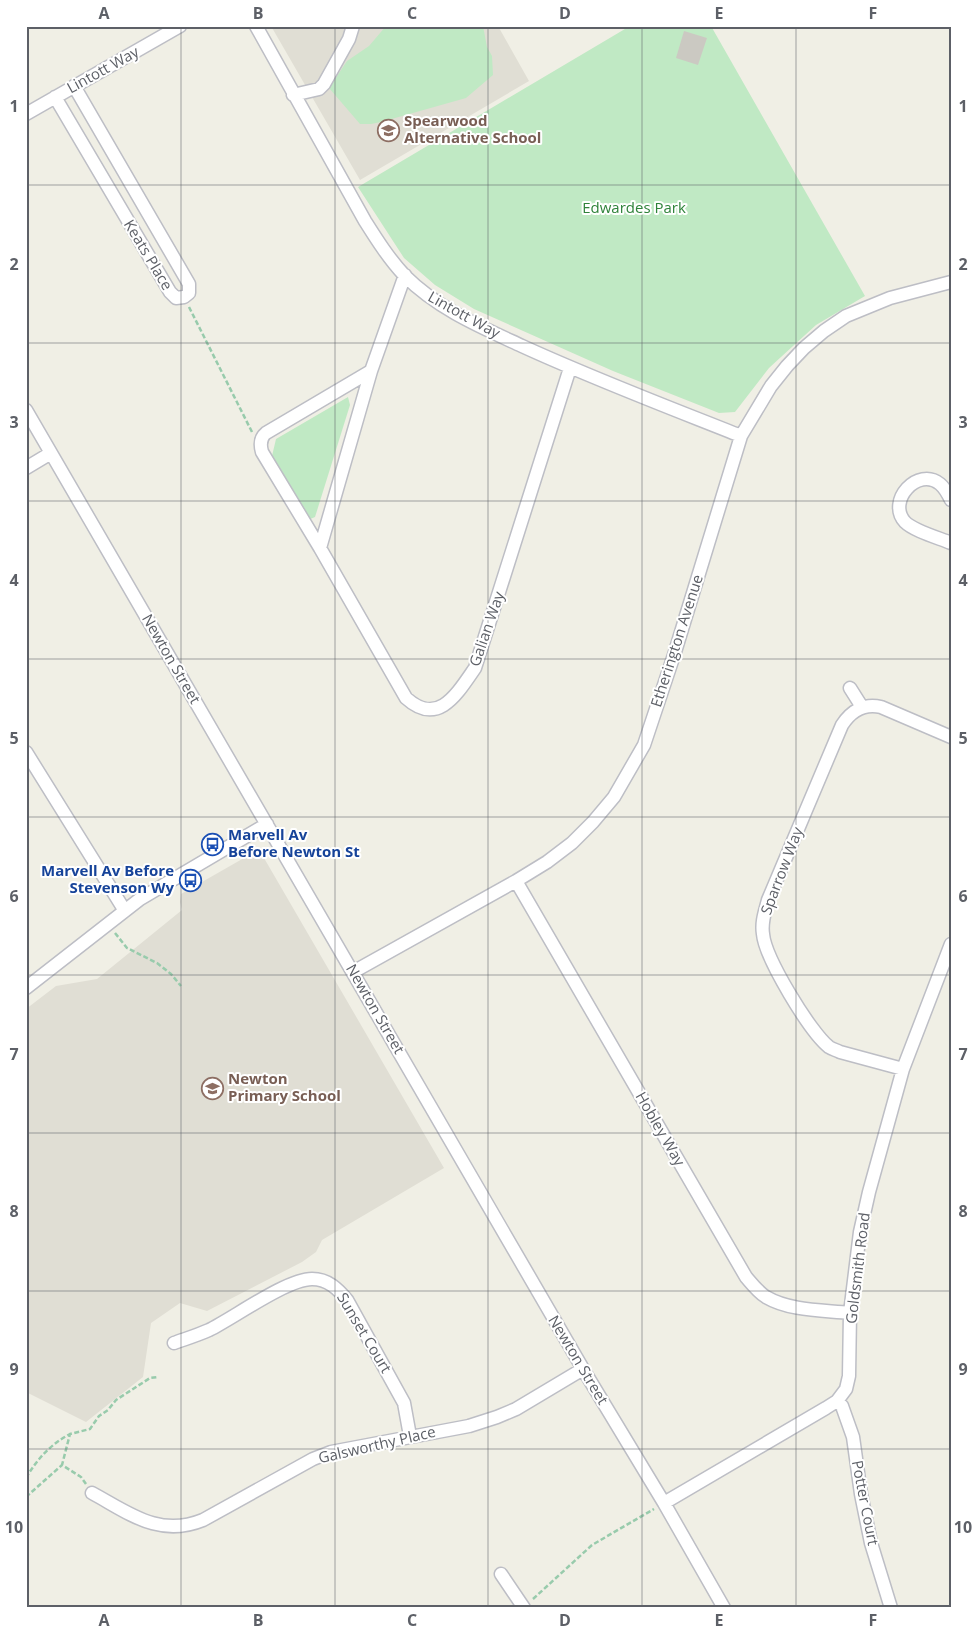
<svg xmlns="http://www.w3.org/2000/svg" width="977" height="1634" font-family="'Open Sans',sans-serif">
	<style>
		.education { fill: #e0ded4 }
		.green { fill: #c0e9c4 }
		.building { fill: #cbc9c2 }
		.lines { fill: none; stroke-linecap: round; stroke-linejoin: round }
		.minor-casing { stroke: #bdbec5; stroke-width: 15 }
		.path { stroke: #98cbac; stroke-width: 2.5; stroke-dasharray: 5 2.5; stroke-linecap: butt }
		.minor { stroke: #fff; stroke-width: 12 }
		.grid { fill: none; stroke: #5d6067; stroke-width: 1; stroke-opacity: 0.55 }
		.labels { text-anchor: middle; stroke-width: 4; stroke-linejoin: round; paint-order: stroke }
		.street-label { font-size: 15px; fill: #5d6067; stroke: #fff }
		.education-label { font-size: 15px; font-weight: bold; fill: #785e54; stroke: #fff; text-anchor: start }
		.park-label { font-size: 15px; fill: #2f833a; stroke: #fff }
		.transit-label { font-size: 15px; font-weight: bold; fill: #164399; stroke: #fff; text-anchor: start }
		.neatline { fill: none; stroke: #5d6067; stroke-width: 2 }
		.grid-label { font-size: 16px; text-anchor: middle; font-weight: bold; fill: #5d6067 }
	</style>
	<rect width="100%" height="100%" fill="#f0efe5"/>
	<!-- education -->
	<path class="education" d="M271,26H498L529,81L360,180Z
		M251,854L264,858L444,1168L322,1240L316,1252L302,1262L207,1311L180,1303L151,1323L143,1377L86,1422L26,1392V1009L56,986L97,979L182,910L180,902L181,894Z"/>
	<!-- green -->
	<path class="green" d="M386,26H483L487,47L492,56L493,75L466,98L381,122L371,124H360L329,88L347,61L369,46Z
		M630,26H711L865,296L816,325L769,368L735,412L719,413L613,371L474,309L435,285L404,258L358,187Z
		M348,397L350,405L315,517L308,520L272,456L276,439Z"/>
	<!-- building -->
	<path class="building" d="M684,31L707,38L698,65L676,58Z"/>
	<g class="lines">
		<defs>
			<path id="minor" d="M256,26L365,221C377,240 389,259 405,276C438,309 481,327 522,346C594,379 668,407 741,436
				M293,95L319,89L324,84L349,39L353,26
				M55,97L170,292L176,298L184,297L189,293V284L74,86
				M26,114L180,26
				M371,371L266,433C260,438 260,445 262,452L320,548L406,698C438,727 457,694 475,668L570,368
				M26,410L583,1369L664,1503L724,1608
				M26,468L51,453
				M951,500C948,494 945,488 940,484C918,466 886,501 905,522C914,531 939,538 951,543
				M320,548L371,371L405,275
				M850,688L862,707
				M26,752L125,911
				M516,881L746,1277C752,1284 758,1292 766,1297C790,1311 822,1310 850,1313
				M353,972L516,881L547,862L572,843L593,822L614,797L644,745L675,652L741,436L771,386L787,366L804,348L824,331L846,316L890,298L951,282
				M26,988L140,899L267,824
				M903,1069L840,1052C836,1050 832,1049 829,1047C810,1032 765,958 763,934C761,922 765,912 768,900L842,725C851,711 864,703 881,707L951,737
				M174,1343C185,1339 198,1335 209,1330C235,1317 287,1279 312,1279C328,1279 338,1289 347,1300L404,1403L410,1436
				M837,1401L842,1406L853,1437L861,1494L871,1543L891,1608
				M92,1493C129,1513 159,1538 203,1520L313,1459L331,1452L469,1426L497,1417L516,1409L583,1369
				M664,1503L826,1408L837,1401L846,1389L849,1376L850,1313L860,1232L869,1192L903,1069L951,944
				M501,1574L524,1608"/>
		</defs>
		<!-- minor casing -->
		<use href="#minor" class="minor-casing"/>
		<!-- path -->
		<path class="path" d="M189,307L252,432
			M115,933L127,948L157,963L171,974L181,986
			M26,1478C37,1459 51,1444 70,1434
			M86,1484L81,1477L62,1465L70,1434L90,1429L99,1416L108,1410L116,1400L150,1378L158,1377
			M26,1497L62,1465
			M533,1599L592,1545L654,1509"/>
		<!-- minor -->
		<use href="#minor" class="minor"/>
	</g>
	<!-- grid -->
	<path class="grid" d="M181,26V1608M335,26V1608M488,26V1608M642,26V1608M796,26V1608M26,185H951M26,343H951M26,501H951M26,659H951M26,817H951M26,975H951M26,1133H951M26,1291H951M26,1449H951"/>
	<!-- icons -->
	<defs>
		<symbol id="school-ring" viewBox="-11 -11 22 22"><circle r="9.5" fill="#fff" stroke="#8d6e63" stroke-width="1.5"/><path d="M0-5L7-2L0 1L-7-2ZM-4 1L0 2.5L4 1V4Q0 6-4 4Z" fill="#8d6e63"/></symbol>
		<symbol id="bus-ring" viewBox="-11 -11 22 22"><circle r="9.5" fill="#fff" stroke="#1a4fb4" stroke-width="1.5"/><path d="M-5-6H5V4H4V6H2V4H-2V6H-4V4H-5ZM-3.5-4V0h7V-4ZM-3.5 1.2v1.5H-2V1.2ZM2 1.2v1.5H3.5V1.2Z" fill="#1a4fb4"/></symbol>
	</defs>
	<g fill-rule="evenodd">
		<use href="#school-ring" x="376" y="118" width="25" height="25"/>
		<use href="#bus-ring" x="200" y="832" width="25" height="25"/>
		<use href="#bus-ring" x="178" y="868" width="25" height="25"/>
		<use href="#school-ring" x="200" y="1076" width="25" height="25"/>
	</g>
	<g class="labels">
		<!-- street labels -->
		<g class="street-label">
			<text transform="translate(103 70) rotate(-29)" y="5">Lintott Way</text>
			<text transform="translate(148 255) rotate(59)" y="5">Keats Place</text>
			<text transform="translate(464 315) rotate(29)" y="5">Lintott Way</text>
			<text transform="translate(487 629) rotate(-71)" y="5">Galian Way</text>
			<text transform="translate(677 641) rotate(-72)" y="5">Etherington Avenue</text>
			<text transform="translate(171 659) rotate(60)" y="5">Newton Street</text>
			<text transform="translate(782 871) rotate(-69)" y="5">Sparrow Way</text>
			<text transform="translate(375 1009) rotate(60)" y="5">Newton Street</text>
			<text transform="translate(660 1129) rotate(60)" y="5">Hobley Way</text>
			<text transform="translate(858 1268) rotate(-83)" y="5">Goldsmith Road</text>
			<text transform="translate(364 1333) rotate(59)" y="5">Sunset Court</text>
			<text transform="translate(578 1360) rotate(59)" y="5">Newton Street</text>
			<text transform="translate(377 1445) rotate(-13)" y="5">Galsworthy Place</text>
			<text transform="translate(865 1503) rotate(79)" y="5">Potter Court</text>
		</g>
		<!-- education labels -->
		<g class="education-label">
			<text x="404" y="126">Spearwood<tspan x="404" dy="17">Alternative School</tspan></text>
			<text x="228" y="1084">Newton<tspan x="228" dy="17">Primary School</tspan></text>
		</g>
		<!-- park labels -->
		<g class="park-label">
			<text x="634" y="213">Edwardes Park</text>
		</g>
		<!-- transit labels -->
		<g class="transit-label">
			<text x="228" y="840">Marvell Av<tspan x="228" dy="17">Before Newton St</tspan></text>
			<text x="174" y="876" text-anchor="end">Marvell Av Before<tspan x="174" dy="17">Stevenson Wy</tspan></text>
		</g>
	</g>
	<!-- border -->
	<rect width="977" height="1634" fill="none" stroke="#ffffff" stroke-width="55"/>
	<rect x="28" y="28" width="922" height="1578" class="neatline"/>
	<g class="grid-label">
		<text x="104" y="19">A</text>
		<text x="258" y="19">B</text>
		<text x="412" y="19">C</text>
		<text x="565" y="19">D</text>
		<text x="719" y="19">E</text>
		<text x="873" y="19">F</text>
		<text x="14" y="112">1</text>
		<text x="963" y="112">1</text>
		<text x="14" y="270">2</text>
		<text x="963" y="270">2</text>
		<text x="14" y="428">3</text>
		<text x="963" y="428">3</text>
		<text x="14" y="586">4</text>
		<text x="963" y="586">4</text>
		<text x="14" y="744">5</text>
		<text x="963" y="744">5</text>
		<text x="14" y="902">6</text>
		<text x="963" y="902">6</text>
		<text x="14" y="1060">7</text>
		<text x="963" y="1060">7</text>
		<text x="14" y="1217">8</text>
		<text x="963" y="1217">8</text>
		<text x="14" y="1375">9</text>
		<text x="963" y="1375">9</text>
		<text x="14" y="1533">10</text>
		<text x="963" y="1533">10</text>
		<text x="104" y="1626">A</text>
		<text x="258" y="1626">B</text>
		<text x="412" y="1626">C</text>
		<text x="565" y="1626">D</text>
		<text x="719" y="1626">E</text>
		<text x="873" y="1626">F</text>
	</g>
</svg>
